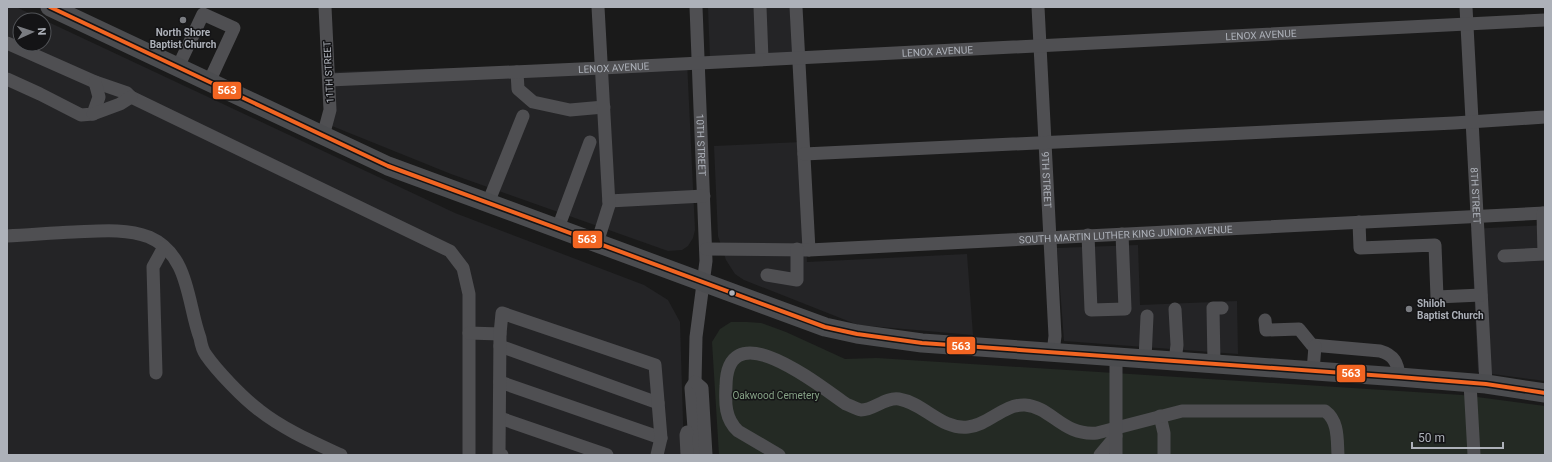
<svg xmlns="http://www.w3.org/2000/svg" width="1552" height="462" font-family="Roboto,sans-serif">
	<style>
		.built { fill: #242426 }
		.green { fill: #242a24 }
		.lines { fill: none; stroke-linecap: round; stroke-linejoin: round }
		.minor { stroke: #4f4f52; stroke-width: 13 }
		.highway { stroke: #4b4c4f; stroke-width: 19 }
		.bus-1-casing { stroke: #141416; stroke-width: 7 }
		.bus-1 { stroke: #f26522; stroke-width: 4 }
		.poi-dot { fill: #7a7c81; stroke: #141416; stroke-width: 1.5 }
		.bus-dot { fill: #adb1b9; stroke: #141416; stroke-width: 1.5 }
		.labels { text-anchor: middle; stroke-width: 3; stroke-linejoin: round; paint-order: stroke }
		.poi-label { font-size: 10px; font-weight: bold; fill: #adb1b9; stroke: #141416 }
		.street-label { font-size: 10px; fill: #adb1b9; stroke: #141416 }
		.park-label { font-size: 10px; fill: #86a286; stroke: #141416 }
		.line-badge { stroke: #141416; stroke-width: 1.5 }
		.badge-label { font-size: 11px; text-anchor: middle; font-weight: bold; fill: #fff }
	</style>
	<rect width="100%" height="100%" fill="#1a1a1a"/>
	<!-- built -->
	<path class="built" d="M7,7H16L44,20H20V44H44V20L455,213L644,285L668,300L680,322L684,455H7Z
		M708,7H794L796,56L710,60Z
		M687,61L695,230L693,238L688,246L682,250L668,251L451,174L332,126L330,72Z
		M802,142L807,262L967,254L973,335L858,325L744,280L735,274L726,260L718,236L714,146Z
		M1545,225V381L1478,372L1471,229Z
		M1138,245L1140,305L1237,301L1238,354L1064,341L1057,248Z"/>
	<!-- green -->
	<path class="green" d="M731,322H747L761,323L786,332L845,359L877,358L1462,395L1545,406V455H719L712,342L720,329Z"/>
	<g class="lines">
		<!-- minor -->
		<g class="minor">
			<path id="s1" d="M696,7L706,261L696,337L695,382L691,388L696,455"/>
			<path d="M760,7L762,59"/>
			<path d="M796,7L809,250"/>
			<path id="s2" d="M1038,7L1055,336L1053,353"/>
			<path id="s3" d="M1466,7L1486,384"/>
			<path d="M7,43L95,82L127,93L131,97L450,251L463,268L469,294V455"/>
			<path d="M178,67L203,14L234,28L209,82"/>
			<path d="M517,72L518,89L533,102L570,110L604,107"/>
			<path d="M7,79L40,94L81,115L93,114L99,97L95,82"/>
			<path id="s4" d="M329,80L602,68L1545,20"/>
			<path d="M93,114L120,104L131,97"/>
			<path d="M323,136L330,110L325,7"/>
			<path d="M804,154L1454,123L1545,117"/>
			<path d="M609,201L704,196"/>
			<path d="M488,203L523,116"/>
			<path d="M1359,222L1360,248L1435,245L1437,297L1481,295"/>
			<path d="M558,228L590,142"/>
			<path d="M1088,235L1091,310L1125,309L1122,234"/>
			<path d="M7,236C29,235 51,233 74,232C99,231 125,228 149,237C190,255 187,303 200,338C201,344 203,351 206,355C217,371 243,398 259,410C283,429 313,442 341,455"/>
			<path d="M597,243L609,205L598,7"/>
			<path id="s5" d="M706,249L809,250L1545,213"/>
			<path d="M1504,256L1544,254L1543,213"/>
			<path d="M767,275L797,280V249"/>
			<path d="M1265,320L1266,330L1299,329L1312,345L1380,351C1394,355 1398,363 1399,377"/>
			<path d="M469,333L500,334"/>
			<path d="M500,346L658,403"/>
			<path d="M1145,359L1147,316"/>
			<path d="M1175,361L1177,345L1175,309"/>
			<path d="M1214,363L1213,308H1222"/>
			<path d="M1313,371L1315,346"/>
			<path d="M156,373L153,267L164,247"/>
			<path d="M500,382L661,438"/>
			<path d="M695,382L702,388L706,455"/>
			<path d="M1470,383L1474,455"/>
			<path d="M1160,416L1164,433V455"/>
			<path d="M500,418L607,455"/>
			<path d="M502,455L499,454L500,334L502,313L655,365L661,438L657,455"/>
			<path d="M687,455L686,435L687,432"/>
			<path d="M779,455L738,431C725,419 725,403 726,386C727,310 821,387 846,404C851,406 856,409 861,410C874,410 885,397 899,399C924,403 941,430 968,427C989,425 1003,404 1025,405C1052,407 1062,436 1097,433L1182,411H1325C1339,421 1337,440 1338,455"/>
			<path d="M1100,455L1116,436"/>
			<path d="M1116,455V357"/>
		</g>
		<!-- highway -->
		<path class="highway" d="M50,7L388,166L825,327L857,334L922,343L1399,377L1486,384L1545,393"/>
		<defs>
			<path id="bus-1" d="M50,7L388,166L825,327L857,334L922,343L1399,377L1486,384L1545,393"/>
		</defs>
		<!-- bus-1 casing -->
		<use href="#bus-1" class="bus-1-casing"/>
		<!-- bus-1 -->
		<use href="#bus-1" class="bus-1"/>
	</g>
	<!-- markers -->
	<g class="poi-dot">
		<circle cx="183" cy="20" r="4"/>
		<circle cx="1409" cy="309" r="4"/>
	</g>
	<circle class="bus-dot" cx="732" cy="293" r="3.5"/>
	<g class="labels">
		<!-- poi labels -->
		<g class="poi-label">
			<text x="183" y="36">North Shore<tspan x="183" dy="12">Baptist Church</tspan></text>
			<text x="1417" y="307" text-anchor="start">Shiloh<tspan x="1417" dy="12">Baptist Church</tspan></text>
		</g>
		<!-- street labels -->
		<g class="street-label">
			<text dy="4" stroke="none"><textPath href="#s4" startOffset="933">LENOX AVENUE</textPath></text>
			<text dy="4" stroke="none"><textPath href="#s4" startOffset="609">LENOX AVENUE</textPath></text>
			<text dy="4" stroke="none"><textPath href="#s4" startOffset="285">LENOX AVENUE</textPath></text>
			<text transform="translate(328 72) rotate(-93)" y="4">11TH STREET</text>
			<text dy="4" stroke="none"><textPath href="#s1" startOffset="138">10TH STREET</textPath></text>
			<text dy="4" stroke="none"><textPath href="#s2" startOffset="173">9TH STREET</textPath></text>
			<text dy="4" stroke="none"><textPath href="#s3" startOffset="189">8TH STREET</textPath></text>
			<text dy="4" stroke="none"><textPath href="#s5" startOffset="420">SOUTH MARTIN LUTHER KING JUNIOR AVENUE</textPath></text>
		</g>
		<!-- park labels -->
		<g class="park-label">
			<text x="776" y="399">Oakwood Cemetery</text>
		</g>
	</g>
	<g class="line-badge">
		<rect x="212" y="81" width="30" height="19" rx="4" fill="#f26522"/>
		<rect x="572" y="230" width="31" height="19" rx="4" fill="#f26522"/>
		<rect x="946" y="336" width="30" height="19" rx="4" fill="#f26522"/>
		<rect x="1336" y="364" width="30" height="19" rx="4" fill="#f26522"/>
	</g>
	<g class="badge-label">
		<text x="227" y="94">563</text>
		<text x="587" y="243">563</text>
		<text x="961" y="350">563</text>
		<text x="1351" y="377">563</text>
	</g>
	<!-- border -->
	<rect width="1552" height="462" fill="none" stroke="#adb1b9" stroke-width="16"/>
	<!-- north arrow -->
	<g transform="translate(32 32) rotate(87)"><circle r="19" fill="#141416" stroke="#515357"/>
	<path d="M0-3L7 15L0 10L-7 15Z" fill="#7a7c81"/>
	<text y="-6" font-size="11" font-weight="bold" text-anchor="middle" fill="#adb1b9">N</text>
	</g>
	<!-- scale -->
	<path d="M1412 442v6h91v-6" fill="none" stroke="#adb1b9" stroke-width="2"/>
	<text x="1418" y="442" font-size="12" fill="#adb1b9" stroke="#141416" stroke-width="3" paint-order="stroke">50 m</text>
</svg>
